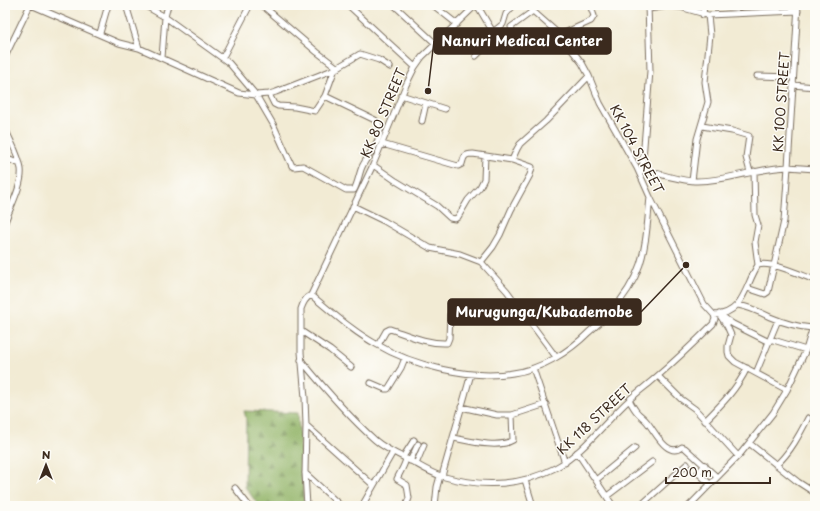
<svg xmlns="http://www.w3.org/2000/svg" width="820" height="511" font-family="'Playpen Sans',sans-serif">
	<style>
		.forest { fill: url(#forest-firs); stroke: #666f43 }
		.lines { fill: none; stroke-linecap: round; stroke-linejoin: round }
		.minor-casing { stroke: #7b6e5e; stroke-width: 7 }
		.minor { stroke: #fff; stroke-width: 5 }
		.labels { text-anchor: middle; stroke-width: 3; stroke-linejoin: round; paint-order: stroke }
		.street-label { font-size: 13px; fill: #3b2a1e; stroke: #fdfcf7 }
		.leader { fill: none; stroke: #3b2a1e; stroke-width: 1.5 }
		.callout-dot { fill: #3b2a1e; stroke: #fdfcf7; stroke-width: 1.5 }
		.callout { fill: #3b2a1e; stroke: #3b2a1e; stroke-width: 1.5 }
		.callout-label { font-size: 14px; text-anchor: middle; font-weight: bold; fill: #fff }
	</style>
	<defs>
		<pattern id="forest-firs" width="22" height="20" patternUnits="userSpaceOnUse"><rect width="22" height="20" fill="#92b468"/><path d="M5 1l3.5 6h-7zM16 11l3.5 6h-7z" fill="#789355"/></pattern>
	</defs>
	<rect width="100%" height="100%" fill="#fdfcf7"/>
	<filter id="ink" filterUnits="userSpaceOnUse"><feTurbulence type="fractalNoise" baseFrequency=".025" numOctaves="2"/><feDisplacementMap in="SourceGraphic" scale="8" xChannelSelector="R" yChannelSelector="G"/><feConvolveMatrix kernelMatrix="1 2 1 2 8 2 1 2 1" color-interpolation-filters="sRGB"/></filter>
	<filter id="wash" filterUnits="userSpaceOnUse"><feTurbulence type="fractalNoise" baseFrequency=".012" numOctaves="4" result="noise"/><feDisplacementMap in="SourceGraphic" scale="16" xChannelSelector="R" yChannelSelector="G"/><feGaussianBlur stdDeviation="0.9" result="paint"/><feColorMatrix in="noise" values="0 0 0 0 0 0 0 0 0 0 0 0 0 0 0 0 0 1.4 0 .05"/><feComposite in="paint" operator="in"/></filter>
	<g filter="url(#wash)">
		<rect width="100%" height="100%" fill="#f2ebd4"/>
		<!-- forest -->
		<path class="forest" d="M244,411L298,413L304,506H259L245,487L246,418Z"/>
	</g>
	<g filter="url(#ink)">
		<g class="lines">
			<defs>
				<path id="minor" d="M31,5L119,43L139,48L239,93L256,95L269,94L276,92L335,69L360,54L379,60L390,67
					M126,5L139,48
					M144,5L165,17L229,63L256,95L273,124L292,166L294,167L303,166L346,190H354C358,183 359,174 362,167C368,153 390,133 375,120L325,96
					M262,5L317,52L338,68
					M394,5L436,44
					M433,5L457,24
					M477,5L493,32
					M526,5L560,35L582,63L589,76L600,103L637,168L650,197L704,304L714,315
					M798,5L788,167L815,169
					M649,9L668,6L680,7L708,15L798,11
					M703,15L704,5
					M495,31L507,50
					M100,33L108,5
					M560,35L591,21L594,16L590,5
					M519,41L513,34L511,27L533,11
					M476,56L481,51L493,32L503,24L506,14L514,5
					M5,57L30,5
					M223,57L250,5
					M162,58L165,17L168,5
					M415,67L422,57L476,5
					M757,76L793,77
					M793,85L815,87
					M269,94L274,104L278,106L295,107L315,111L325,96L335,69
					M401,95L445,109
					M422,121L426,103
					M702,126L732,131L749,136L746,157L750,172
					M5,128C10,141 19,155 21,169C23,184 10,208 5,222
					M382,144L458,166L462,164C464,156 465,154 473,154L512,160L532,167L530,175L511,210L500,235L493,247L481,262
					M5,158L20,164
					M512,160L517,149L520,144L546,121L589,76
					M373,165L396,181L437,206L450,218L455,219L458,217L468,200L480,187L484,179L485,156
					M643,169C659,174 676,180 694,181C724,182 757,168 788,167L784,221L768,292L765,294L747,288
					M642,171L650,71L648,5
					M754,171L755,215L758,225L755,242L758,265
					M692,181L697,139L708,102L705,82L710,35L708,15
					M353,206L384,221L430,248L460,254L481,262L507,291L556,357
					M311,295C332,312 352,331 376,344C413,366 471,380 513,373C542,369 569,352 589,332C596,326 603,320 609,314C646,274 645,247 650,197
					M738,305C750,307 760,312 770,317C784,323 798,327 812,328
					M719,314L727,326L731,335L728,346V352L729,356L735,362L787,390
					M714,315C744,314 745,285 758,265C772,261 801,275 815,280
					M722,316L733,324L769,342
					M301,331L330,350L351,367
					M770,339L806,350
					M378,345L386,331L390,329C408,335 427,344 447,343L449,338L450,315
					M301,360C324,388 348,416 375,440C385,449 399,455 411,461C420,466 431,473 441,476C479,487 519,487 555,468C581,455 606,421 628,401C636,393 645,387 653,380C674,362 694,343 713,324L715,319L714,315
					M533,368L565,463
					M756,373L778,320
					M658,376L681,399L695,409L738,456
					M371,383L385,389H388L401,368L405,358
					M629,400C631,403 633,407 636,411C639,415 644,418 647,422C655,431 667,459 682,447L685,448L717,477
					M461,407L497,415H512L546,404
					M705,421C721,405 737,389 747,368
					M306,425L373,485
					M454,438C469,441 499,449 513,440L512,415
					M749,443L798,482L815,493
					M577,452L613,506
					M403,457L414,440
					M410,461L418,444
					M416,464L424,445
					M705,465L698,473L710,484
					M776,465C790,453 800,434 808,418
					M305,473L341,506
					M442,476L471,374
					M525,480L533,506
					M596,480L635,448
					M235,488L249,506
					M607,496L652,462
					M307,506L305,473L306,425L305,398L301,352V309C303,303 305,298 311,295L373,165L406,85L415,67L348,5
					M362,506L393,452
					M406,506L409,498L407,485L397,479C400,472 404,467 406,459
					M435,506L437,487L440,476
					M640,506L687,464
					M689,506L741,453L773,413L787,390L806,350L815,320"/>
			</defs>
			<!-- minor casing -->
			<use href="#minor" class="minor-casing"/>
			<!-- minor -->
			<use href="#minor" class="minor"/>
		</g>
	</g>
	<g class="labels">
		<!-- street labels -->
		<g class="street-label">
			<text transform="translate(781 102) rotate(-86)" y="5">KK 100 STREET</text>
			<text transform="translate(383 113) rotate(-67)" y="5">KK 80 STREET</text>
			<text transform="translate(637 149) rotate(62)" y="5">KK 104 STREET</text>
			<text transform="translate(594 419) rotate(-43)" y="5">KK 118 STREET</text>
		</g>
	</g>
	<!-- callouts -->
	<path class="leader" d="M428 91L434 41M686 265L641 312"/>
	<g class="callout-dot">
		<circle cx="428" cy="91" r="4"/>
		<circle cx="686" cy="265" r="4"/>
	</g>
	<g class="callout">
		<rect x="434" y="28" width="177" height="26" rx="4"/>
		<rect x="448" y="299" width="193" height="26" rx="4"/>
	</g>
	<g class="callout-label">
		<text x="522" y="46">Nanuri Medical Center</text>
		<text x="544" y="317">Murugunga/Kubademobe</text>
	</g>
	<!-- margin -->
	<rect width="820" height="511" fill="none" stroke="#fdfcf7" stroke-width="20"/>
	<!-- north arrow -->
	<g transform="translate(46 465)" stroke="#fdfcf7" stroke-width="3" paint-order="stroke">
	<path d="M0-3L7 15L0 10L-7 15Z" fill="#3b2a1e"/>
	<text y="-6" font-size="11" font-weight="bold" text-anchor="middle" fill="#3b2a1e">N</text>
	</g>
	<!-- scale -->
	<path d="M666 477v6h104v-6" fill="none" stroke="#3b2a1e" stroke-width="2"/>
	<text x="672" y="477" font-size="12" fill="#3b2a1e" stroke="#fdfcf7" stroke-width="3" paint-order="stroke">200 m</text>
</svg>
